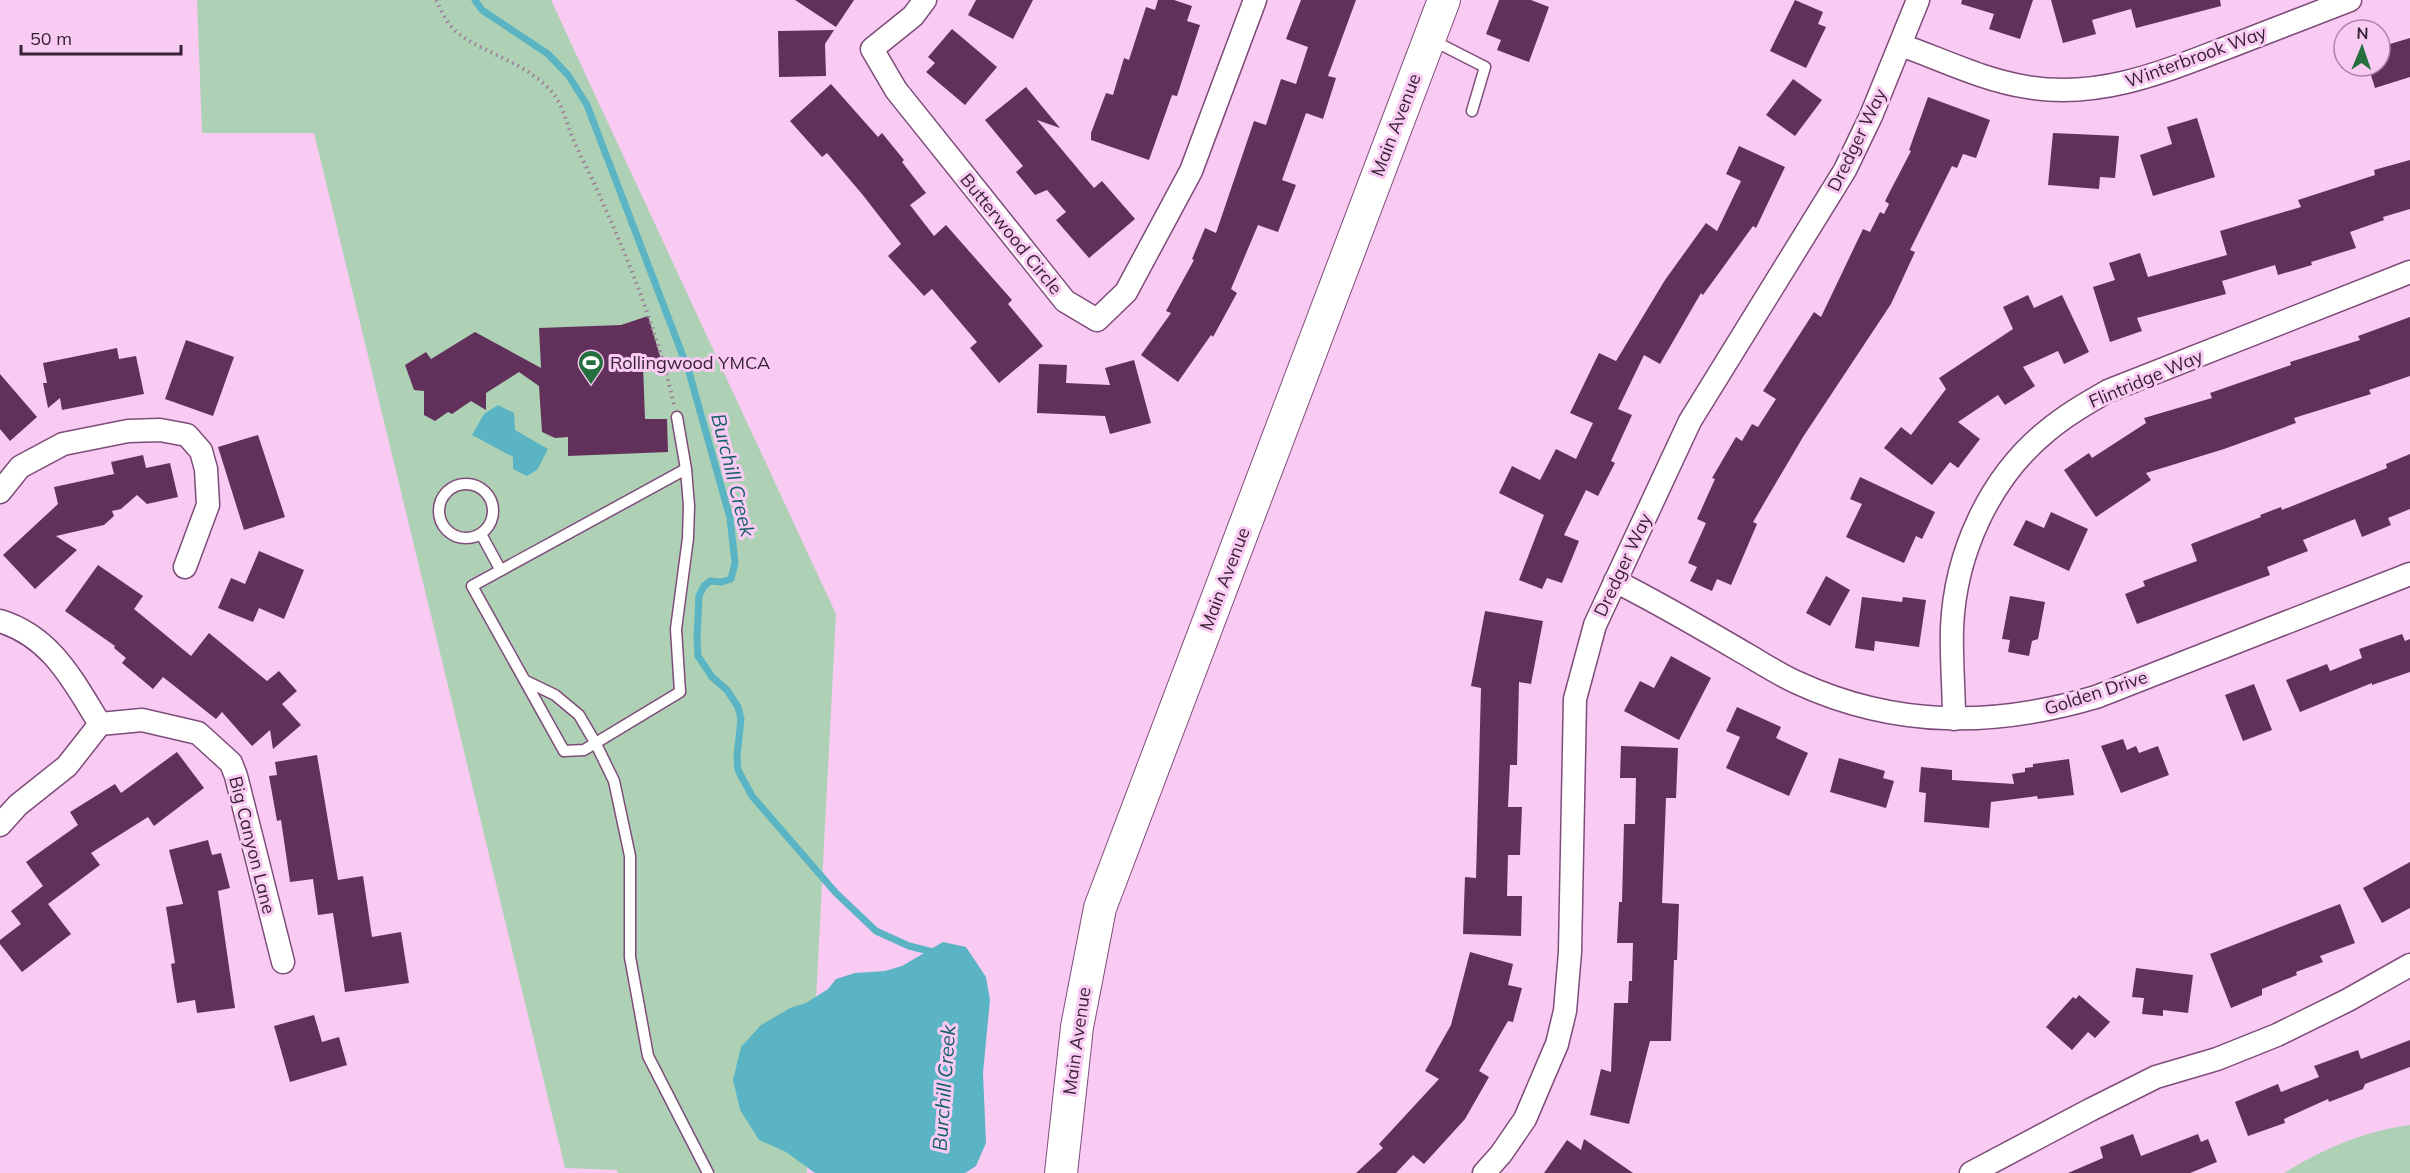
<svg xmlns="http://www.w3.org/2000/svg" width="2410" height="1173" font-family="Mulish,sans-serif">
	<style>
		.green { fill: #aed1b5 }
		.water { fill: #5bb4c4 }
		.lines { fill: none; stroke-linecap: round; stroke-linejoin: round }
		.stream { stroke: #5bb4c4; stroke-width: 7 }
		.building { fill: #61315c }
		.lane-casing { stroke: #7e4c79; stroke-width: 13 }
		.street-casing { stroke: #7e4c79; stroke-width: 25 }
		.secondary-casing { stroke: #7e4c79; stroke-width: 34 }
		.path { stroke: #9d7a98; stroke-width: 4; stroke-dasharray: 1.5 4.5; stroke-linecap: butt }
		.lane { stroke: #fff; stroke-width: 10 }
		.street { stroke: #fff; stroke-width: 22 }
		.secondary { stroke: #fff; stroke-width: 32 }
		.labels { text-anchor: middle; stroke-width: 6; stroke-linejoin: round; paint-order: stroke }
		.street-label { font-size: 18px; fill: #372134; stroke: #f9cbf3 }
		.poi-label { font-size: 18px; fill: #372134; stroke: #f9cbf3; text-anchor: start }
		.water-label { font-size: 20px; font-style: italic; fill: #155f6a; stroke: #f9cbf3 }
	</style>
	<rect width="100%" height="100%" fill="#f9cbf3"/>
	<!-- green -->
	<path class="green" d="M197,0H551L836,614L807,1173H618L617,1170L565,1168L314,133H202Z
		M2410,1125V1173H2284C2323,1149 2364,1131 2410,1125Z"/>
	<!-- water -->
	<path class="water" d="M498,405L514,413L515,430L548,449L537,470L527,476L513,469V457L472,435L484,414Z
		M943,942L966,947L986,977L990,1000L983,1073L986,1143L976,1166L965,1173H815L786,1152L759,1140L740,1110L733,1080L741,1047L761,1025L790,1008L806,1003L828,989L836,979L855,973L885,971L902,966Z"/>
	<g class="lines">
		<!-- stream -->
		<path class="stream" d="M475,0L482,10L548,54L568,75L587,105L689,372L730,518L735,563L731,579L722,582L710,581L704,586L699,596L697,639L698,656L712,677L727,690L738,707L741,719L737,756L738,770L752,796L836,893L876,931L909,946L937,953"/>
	</g>
	<!-- building -->
	<path class="building" d="M795,0H854L836,27Z
		M976,0H1033L1013,39L968,15Z
		M1158,0H1174L1192,6L1187,21L1200,25L1177,96L1172,95L1149,160L1091,140V133L1106,93L1113,95L1124,58L1129,60L1146,7L1155,10Z
		M1301,0H1356L1328,76L1336,78L1323,119L1306,113L1282,180L1296,185L1278,232L1258,225L1231,289L1237,293L1213,337L1211,335L1178,382L1141,355L1171,313L1166,311L1194,260L1192,259L1205,228L1216,233L1254,121L1266,125L1281,79L1296,84L1308,47L1286,39Z
		M1499,0H1531L1549,7L1529,62L1497,50L1501,40L1486,34Z
		M1795,0L1823,12L1818,24L1826,27L1806,68L1770,51Z
		M1962,0H2033L2020,39L1989,29L1994,14L1961,4Z
		M2051,0H2220L2221,6L2136,28L2131,9L2092,20L2096,34L2063,43Z
		M952,29L997,67L965,105L926,72L935,63L928,57Z
		M834,30L825,44L826,76L779,77L778,31Z
		M2410,38V77L2375,88L2368,66H2380V47Z
		M1793,79L1822,100L1795,136L1766,115Z
		M831,84L878,137L882,133L904,160L902,162L926,193L910,205L934,236L946,225L1012,300L1008,304L1043,346L999,383L970,348L977,342L932,289L924,296L888,256L901,244L862,194L827,153L822,157L790,121Z
		M1026,87L1060,128L1037,120L1094,188L1102,181L1135,219L1089,258L1056,220L1066,212L1047,190L1035,195L1016,172L1023,166L985,120Z
		M1928,97L1990,120L1976,158L1963,154L1957,168L1952,166L1910,250L1915,252L1891,304L1803,437L1753,522L1757,524L1731,585L1717,579L1712,591L1690,581L1697,567L1688,563L1706,523L1697,519L1715,479L1712,478L1736,437L1742,441L1752,424L1758,427L1776,399L1763,391L1814,312L1821,317L1863,229L1870,232L1880,212L1884,214L1889,204L1885,201L1911,151L1909,150Z
		M2197,118L2215,177L2153,196L2140,155L2172,144L2167,127Z
		M2053,133L2119,136L2115,178L2100,177L2099,189L2048,185Z
		M1739,146L1785,167L1756,228L1753,226L1703,295L1701,293L1660,364L1644,355L1618,409L1632,415L1611,461L1615,463L1598,496L1586,490L1564,535L1579,541L1562,583L1547,578L1542,589L1519,580L1544,515L1499,493L1512,466L1540,480L1556,449L1576,459L1593,423L1570,413L1599,353L1616,361L1665,280L1706,223L1717,231L1741,181L1726,174Z
		M2410,160V209L2383,217L2384,220L2350,232L2356,248L2311,262L2312,265L2278,275L2275,265L2222,281L2226,294L2137,318L2142,331L2110,342L2093,287L2115,280L2109,263L2140,253L2148,277L2227,255L2220,231L2301,207L2298,200L2375,175L2374,170Z
		M2028,295L2034,308L2062,295L2089,352L2064,364L2058,351L2023,367L2035,386L2005,405L1998,395L1958,422L1980,439L1958,468L1950,462L1932,485L1884,448L1901,427L1911,435L1946,389L1939,378L2013,329L2003,307Z
		M648,316L661,359L643,365L645,419H667L668,452L568,456V437L555,438L542,432L539,386L519,372L486,393V410L471,401L452,414L448,412L435,421L424,415V391L414,390L405,365L426,352L431,359L475,332L541,368L539,328L621,325Z
		M2410,317V376L2369,390L2371,394L2294,418L2296,423L2224,449L2146,473L2151,480L2096,517L2064,470L2089,453L2092,458L2146,423L2144,418L2212,398L2210,393L2291,365L2290,362L2360,340L2358,336Z
		M186,340L234,357L213,416L165,399Z
		M117,348L119,359L136,356L144,394L62,410L60,398L48,408L43,383H47L43,363Z
		M1134,360L1151,423L1110,434L1105,416L1037,413L1039,364L1067,365L1066,383L1110,385L1105,368Z
		M0,374L37,417L10,441L0,429Z
		M258,435L285,517L244,530L218,447Z
		M2410,454V509L2388,518L2391,525L2362,537L2355,519L2303,540L2308,551L2267,567L2270,575L2137,624L2125,594L2145,586L2143,581L2197,561L2191,544L2261,517L2260,515L2281,507L2282,510L2387,468L2386,464Z
		M143,455L146,468L170,463L178,497L147,504L137,495L121,509L112,511L114,516L104,525L56,536L77,550L35,589L3,555L58,504L54,487L114,474L111,462Z
		M1860,477L1935,512L1922,539L1916,536L1904,563L1846,537L1862,504L1850,499Z
		M2051,512L2088,529L2069,571L2013,545L2026,520L2044,528Z
		M259,551L304,570L284,619L259,608L253,622L218,608L231,578L245,584Z
		M98,565L143,596L134,609L191,656L209,633L267,681L279,671L297,691L282,704L301,725L273,749L270,730L252,746L222,712L216,719L163,677L153,689L122,663L126,658L114,648L115,646L65,611Z
		M1826,576L1850,590L1830,626L1806,613Z
		M2010,596L2045,602L2038,639L2032,641L2029,656L2008,652L2010,640L2002,639Z
		M1862,597L1902,602L1903,597L1926,600L1919,647L1875,641L1874,651L1855,648Z
		M1485,611L1543,621L1531,684L1519,682L1517,765H1510L1508,807H1522L1520,855H1508L1507,896H1522L1521,936L1463,934L1465,877L1476,878L1481,688L1471,686Z
		M2402,634L2405,641L2410,639V672L2372,685V683L2300,712L2286,680L2327,664L2330,671L2362,658L2359,649Z
		M1671,656L1711,678L1679,740L1624,711L1640,681L1654,688Z
		M2254,684L2272,730L2243,741L2225,695Z
		M1737,707L1781,727L1776,738L1808,753L1789,796L1726,768L1740,737L1726,731Z
		M2123,739L2127,750L2136,746L2139,753L2158,746L2169,775L2121,793L2101,746Z
		M1621,746L1678,748L1676,798H1666L1662,903L1679,904L1677,960H1674L1671,1041H1650L1629,1124L1590,1115L1601,1069L1611,1072L1614,1003H1628L1629,981H1632L1633,943H1617L1619,902H1622L1624,824H1635L1636,778H1620Z
		M177,752L204,788L154,826L148,817L91,853L100,865L48,904L71,934L22,972L0,944V940L21,924L11,911L43,886L26,862L78,825L70,812L115,784L121,793Z
		M317,755L338,880L363,876L372,937L401,932L409,983L345,992L333,913L318,915L313,879L290,882L281,820L277,821L269,776L277,775L275,762Z
		M1839,758L1885,771L1883,778L1894,781L1886,808L1830,792Z
		M2069,759L2074,795L2038,799L2037,796L1991,802L1989,828L1924,822L1926,793L1919,792L1921,767L1952,770V780L2014,784L2012,774L2025,772V768L2033,767V764Z
		M208,840L212,855L221,853L230,888L218,891L235,1008L197,1013L195,1000L177,1003L171,964L175,963L166,907L183,904L169,850Z
		M2410,862V908L2382,923L2363,888Z
		M2340,904L2355,943L2320,956L2323,962L2296,972L2297,975L2262,989V995L2231,1008L2210,954Z
		M1470,952L1513,964L1508,985L1522,988L1513,1022L1508,1021L1479,1071L1489,1077L1465,1119L1424,1164L1413,1155L1396,1173H1356L1383,1148L1379,1144L1439,1079L1425,1071L1451,1025Z
		M2136,968L2193,975L2188,1013L2163,1010V1016L2142,1014L2144,998L2132,997Z
		M2079,995L2110,1022L2095,1038L2088,1032L2072,1050L2046,1027L2073,997L2076,999Z
		M314,1015L322,1042L339,1037L347,1065L290,1082L274,1026Z
		M2410,1040V1067L2365,1084L2363,1089L2329,1102L2328,1099L2284,1119L2285,1123L2248,1136L2235,1102L2278,1084L2281,1092L2319,1077L2314,1066L2358,1050L2361,1059Z
		M2133,1134L2141,1156L2198,1134L2201,1142L2208,1139L2217,1162L2190,1173H2068L2103,1158L2100,1147Z
		M1584,1139L1633,1173H1544L1567,1140L1581,1150Z"/>
	<g class="lines">
		<defs>
			<path id="lane" d="M1432,40L1485,67L1472,111
				M677,417L686,469L472,586L564,751L584,750L680,692L676,629L688,538L689,506L686,469
				M439 511a27 27 0 1 1 54 0a27 27 0 1 1-54 0Z
				M481,534L500,569
				M526,681L555,695L579,715L596,744L614,781L630,856V957L648,1056L708,1173"/>
			<path id="street" d="M925,0L913,16L872,49L896,90L1065,301L1097,320L1126,292L1191,171L1255,0
				M1901,45C1943,60 1983,80 2027,87C2098,99 2161,73 2226,48C2267,32 2309,16 2350,0
				M0,492L20,467L63,444L128,431L160,430L187,435L201,451L206,469L208,505L185,567
				M1615,581C1659,603 1703,629 1746,654C1763,664 1780,675 1798,683C1896,728 1994,727 2096,697L2410,574
				M0,621C52,637 73,681 100,724
				M1954,719C1954,689 1951,658 1952,628C1955,554 1989,478 2047,431C2066,415 2087,403 2108,391L2410,272
				M100,724L142,720L198,733L231,763L236,776L283,962
				M0,825L18,805L67,766L100,724
				M1484,1173L1501,1154L1525,1119L1557,1044L1565,1011L1570,952L1575,699L1595,625L1690,421L1845,170L1871,116L1918,0
				M1971,1173L2090,1110L2156,1077L2217,1059L2277,1035L2348,1000L2410,965"/>
			<path id="secondary" d="M1061,1173L1077,1027L1100,908L1444,0"/>
		</defs>
		<!-- lane casing -->
		<use href="#lane" class="lane-casing"/>
		<!-- street casing -->
		<use href="#street" class="street-casing"/>
		<!-- secondary casing -->
		<use href="#secondary" class="secondary-casing"/>
		<!-- path -->
		<path class="path" d="M436,0C442,12 448,26 459,34C488,55 526,63 551,91C564,105 566,124 574,141C582,160 593,179 601,199C631,265 658,334 674,405"/>
		<!-- lane -->
		<use href="#lane" class="lane"/>
		<!-- street -->
		<use href="#street" class="street"/>
		<!-- secondary -->
		<use href="#secondary" class="secondary"/>
	</g>
	<!-- icons -->
	<defs>
		<symbol id="stadium-pin" viewBox="-11 -11 22 30"><path d="M0 17L-7.5 6A9.5 9.5 0 1 1 7.5 6Z" fill="#246f3d" stroke="#f9cbf3"/><path d="M0-5a6.5 5 0 1 0 0 10a6.5 5 0 1 0 0-10ZM-3.5-1.8h7v3.6h-7Z" fill="#fff"/></symbol>
	</defs>
	<g fill-rule="evenodd">
		<use href="#stadium-pin" x="576" y="348" width="30" height="40"/>
	</g>
	<g class="labels">
		<!-- street labels -->
		<g class="street-label">
			<text transform="translate(2196 57) rotate(-20)" y="6">Winterbrook Way</text>
			<text transform="translate(1396 125) rotate(-69)" y="6">Main Avenue</text>
			<text transform="translate(1857 140) rotate(-64)" y="6">Dredger Way</text>
			<text transform="translate(1011 234) rotate(51)" y="6">Butterwood Circle</text>
			<text transform="translate(2146 379) rotate(-23)" y="6">Flintridge Way</text>
			<text transform="translate(1623 565) rotate(-65)" y="6">Dredger Way</text>
			<text transform="translate(1225 579) rotate(-69)" y="6">Main Avenue</text>
			<text transform="translate(2096 693) rotate(-18)" y="6">Golden Drive</text>
			<text transform="translate(252 845) rotate(76)" y="6">Big Canyon Lane</text>
			<text transform="translate(1077 1041) rotate(-82)" y="6">Main Avenue</text>
		</g>
		<!-- poi labels -->
		<g class="poi-label">
			<text x="610" y="369">Rollingwood YMCA</text>
		</g>
		<!-- water labels -->
		<g class="water-label">
			<text transform="translate(733 475) rotate(76)" y="7">Burchill Creek</text>
			<text transform="translate(944 1088) rotate(-86)" y="7">Burchill Creek</text>
		</g>
	</g>
	<!-- north arrow -->
	<g transform="translate(2362 48) rotate(2)"><circle r="28" fill="#f9cbf3" stroke="#ab87a7" stroke-width="1.5"/>
	<path d="M0-4.5L10 22L0 15L-10 22Z" fill="#246f3d"/>
	<text y="-9" font-size="16" font-weight="bold" text-anchor="middle" fill="#372134">N</text>
	</g>
	<!-- scale -->
	<path d="M21 45v9h160v-9" fill="none" stroke="#372134" stroke-width="3"/>
	<text x="30" y="45" font-size="18" fill="#372134" stroke="#f9cbf3" stroke-width="4.5" paint-order="stroke">50 m</text>
</svg>
